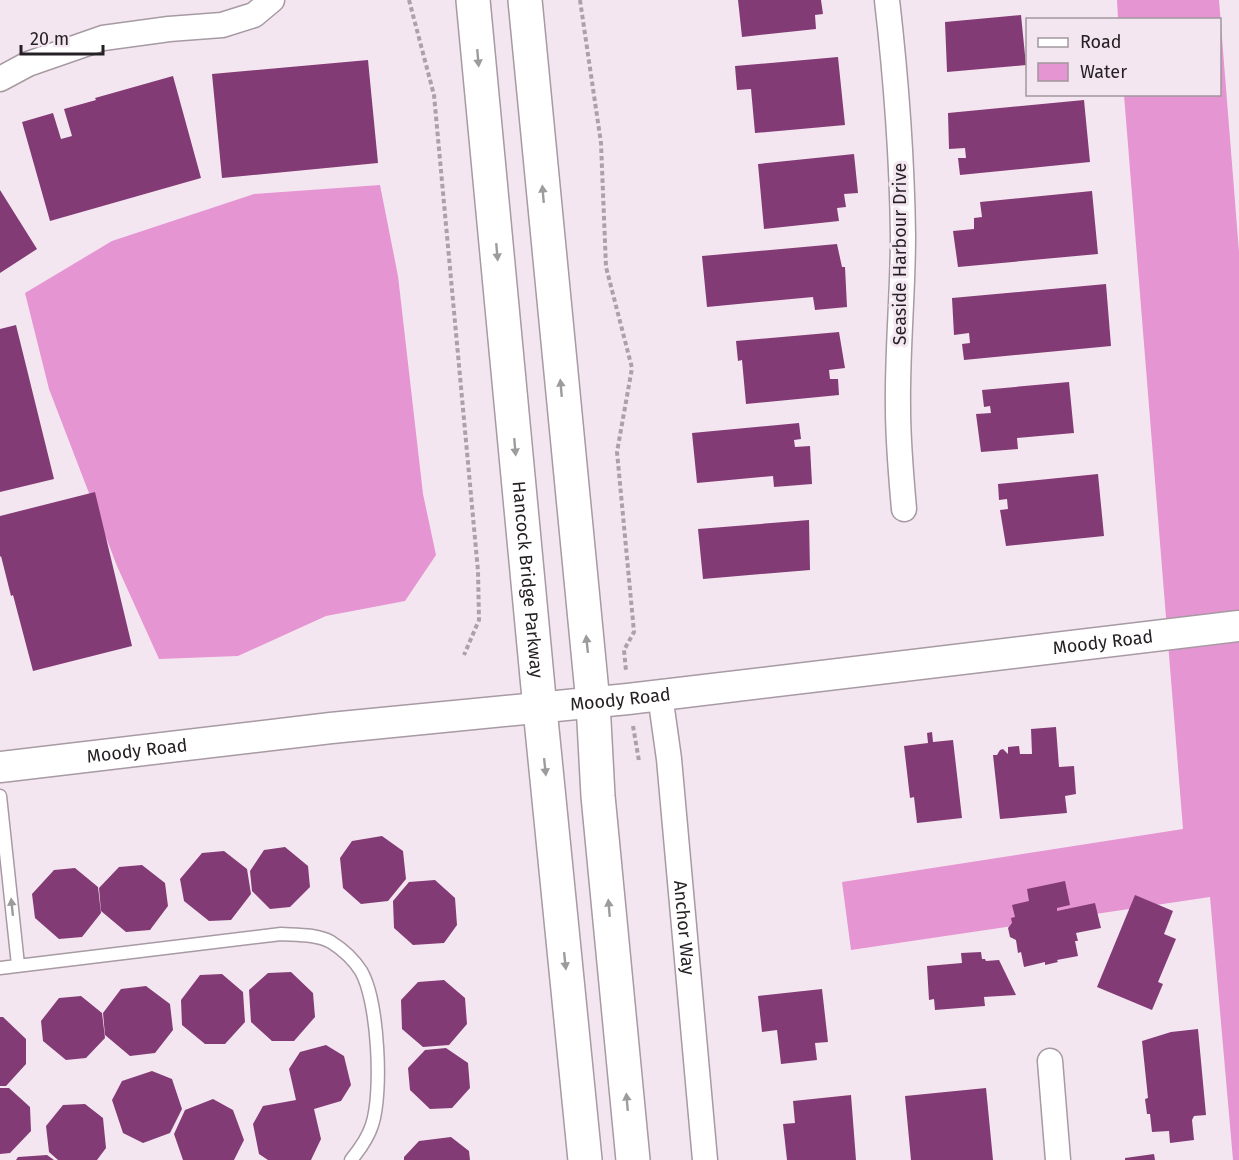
<svg xmlns="http://www.w3.org/2000/svg" width="1239" height="1160" font-family="'Fira Sans',sans-serif">
	<style>
		.water { fill: #e595d2 }
		.building { fill: #833b75 }
		.lines { fill: none; stroke-linecap: round; stroke-linejoin: round }
		.service-casing { stroke: #a79aa3; stroke-width: 15 }
		.minor-casing { stroke: #a79aa3; stroke-width: 27 }
		.tertiary-casing { stroke: #a79aa3; stroke-width: 33 }
		.secondary-casing { stroke: #a79aa3; stroke-width: 36 }
		.path { stroke: #aba1a8; stroke-width: 4; stroke-dasharray: 4.5 3; stroke-linecap: butt }
		.service { stroke: #fff; stroke-width: 12 }
		.minor { stroke: #fff; stroke-width: 24 }
		.tertiary { stroke: #fff; stroke-width: 30 }
		.secondary { stroke: #fff; stroke-width: 33 }
		.oneway { fill: #9d9b9c }
		.labels { text-anchor: middle; stroke-width: 6; stroke-linejoin: round; paint-order: stroke }
		.street-label { font-size: 18px; fill: #252024; stroke: #f4e6f0 }
	</style>
	<rect width="100%" height="100%" fill="#f4e6f0"/>
	<!-- water -->
	<path class="water" d="M1117,0H1219L1239,252V1160H1233L1210,897L851,950L842,882L1183,829L1124,95L1220,94V20L1118,19Z
		M380,185L398,276L423,494L436,555L405,601L326,616L238,656L159,659L117,566L49,389L25,293L112,241L254,194Z"/>
	<!-- building -->
	<path class="building" d="M738,0H821L823,14L815,15L816,29L742,37Z
		M1021,15L1026,65L947,72L945,22Z
		M838,57L845,125L755,133L751,89L737,90L735,66Z
		M368,60L378,163L222,178L212,74Z
		M173,76L201,178L50,221L22,122L53,113L61,139L72,136L64,109L96,100L95,98Z
		M1084,100L1090,162L960,175L958,158H966L965,148L949,149L948,113Z
		M854,154L858,193L844,194L846,207L837,208L839,221L764,229L758,164Z
		M0,190L37,249L0,273Z
		M1092,191L1098,254L958,267L953,231L974,229V218L982,217L980,202Z
		M837,244L842,267H845L847,307L815,310L813,297L707,307L702,256Z
		M1106,284L1111,346L964,360L962,344L970,343L969,333L954,335L952,298Z
		M16,325L54,479L0,492V329Z
		M839,332L845,368L829,370L830,379H838L839,395L746,404L742,360L738,361L736,341Z
		M1069,382L1074,433L1017,438L1018,449L981,452L976,414L991,413L990,406L984,407L982,390Z
		M799,423L801,439L794,440L795,447L810,446L812,484L774,487L773,476L697,483L692,433Z
		M1098,474L1104,536L1006,546L1000,510L1008,509L1007,499L999,500L998,484Z
		M95,492L132,646L33,671L13,595L11,596L1,556L0,557V516Z
		M809,520L810,570L703,579L698,529Z
		M1056,727L1059,767L1074,766L1076,794L1065,796L1067,813L1000,819L993,755H997L1000,750L1003,749L1008,754V747L1019,746L1020,754H1032L1031,729Z
		M932,732L933,742L953,740L962,818L917,823L914,797L910,798L904,746L928,743L927,733Z
		M382,836L403,851L406,879L388,901L361,904L343,888L340,858L352,841Z
		M285,847L308,866L310,887L290,907L270,909L252,891L250,871L264,850Z
		M224,851L247,869L251,894L231,920L209,921L184,901L180,879L202,853Z
		M142,865L165,883L168,906L150,930L126,932L101,911L99,888L119,867Z
		M75,868L98,887L101,913L82,937L59,939L35,918L32,894L54,870Z
		M435,880L455,898L457,925L444,943L413,945L394,928L393,901L409,882Z
		M1065,881L1070,905L1057,908V911L1095,903L1101,928L1076,933L1078,941H1075L1078,956L1057,960L1058,962L1045,965V962L1024,967L1021,952L1018,953L1016,940L1010,937L1008,928L1012,923L1011,918L1015,917L1012,905L1029,901L1027,889Z
		M1135,895L1173,911L1164,934L1176,939L1158,982L1163,984L1152,1010L1097,987Z
		M981,952L982,959H985L986,961L999,960L1016,995L984,997L985,1006L935,1010L934,999L929,1000L927,966L962,963L961,953Z
		M291,972L313,993L315,1017L294,1041H272L251,1022L249,990L268,973Z
		M222,974L243,992L245,1022L225,1044H205L182,1025L181,1000L200,975Z
		M444,980L465,998L467,1024L449,1045L423,1047L402,1029L401,1000L418,982Z
		M146,986L170,1004L173,1030L155,1053L130,1056L105,1035L103,1013L121,989Z
		M822,989L828,1042L815,1043L817,1060L781,1064L777,1030L762,1032L758,996Z
		M81,996L102,1013L105,1038L86,1058L66,1060L43,1041L41,1021L59,998Z
		M0,1017H3L26,1039V1064L6,1086H0Z
		M1198,1029L1206,1115L1194,1116L1192,1120L1194,1140L1170,1143L1169,1131L1152,1132L1150,1114H1147L1145,1099L1148,1098L1142,1041L1171,1032Z
		M326,1045L344,1056L351,1085L341,1101L314,1109L321,1139L311,1160H268L259,1154L253,1124L263,1106L296,1100L289,1069L300,1052Z
		M446,1048L468,1063L470,1088L452,1108L430,1109L410,1090L408,1068L425,1050Z
		M152,1071L172,1079L182,1109L170,1133L143,1143L123,1133L112,1100L122,1081Z
		M0,1088H9L30,1107L31,1131L10,1153L0,1154Z
		M986,1088L993,1160H911L905,1096Z
		M851,1095L856,1160H787L783,1124L795,1123L793,1101Z
		M213,1099L233,1110L244,1140L234,1160H183L174,1134L185,1110Z
		M85,1104L103,1118L106,1148L97,1160H58L49,1152L46,1126L63,1105Z
		M451,1137L469,1151L470,1160H404V1157L419,1141Z
		M1154,1154L1155,1160H1125V1158Z
		M47,1155L54,1160H16L18,1157Z"/>
	<g class="lines">
		<defs>
			<path id="service" d="M0,796L18,965
				M0,968L281,934C297,935 317,934 331,942C342,949 354,960 361,971C378,1000 383,1092 372,1125C368,1138 360,1149 351,1160"/>
			<g id="minor">
				<path d="M887,0C896,78 902,157 903,236C903,294 897,351 898,409C898,442 901,475 904,509"/>
				<path d="M0,79L28,64L103,38L169,29L222,25L254,15L272,0"/>
				<path id="s1" d="M660,695L669,759L705,1160"/>
				<path d="M1050,1061L1058,1160"/>
			</g>
			<g id="tertiary">
				<path id="s2" d="M0,767L331,728L628,699L1239,626"/>
			</g>
			<g id="secondary">
				<path id="s3" d="M473,0L540,709L585,1160"/>
				<path d="M525,0L593,703L598,796L633,1160"/>
			</g>
		</defs>
		<!-- service casing -->
		<use href="#service" class="service-casing"/>
		<!-- minor casing -->
		<use href="#minor" class="minor-casing"/>
		<!-- tertiary casing -->
		<use href="#tertiary" class="tertiary-casing"/>
		<!-- secondary casing -->
		<use href="#secondary" class="secondary-casing"/>
		<!-- path -->
		<path class="path" d="M409,0L434,95L478,571L479,620L464,655
			M580,0L601,143L606,267L632,368L617,452L634,632L624,650L626,671
			M633,726L639,761"/>
		<!-- service -->
		<use href="#service" class="service"/>
		<!-- minor -->
		<use href="#minor" class="minor"/>
		<!-- tertiary -->
		<use href="#tertiary" class="tertiary"/>
		<!-- secondary -->
		<use href="#secondary" class="secondary"/>
	</g>
	<!-- one-way arrows -->
	<defs><path id="oneway-solid" d="M-6-.8H1V-3.2L6.5 0L1 3.2V.8H-6Z" transform="scale(1.5)"/></defs>
	<g class="oneway">
		<use href="#oneway-solid" transform="translate(478 58) rotate(85)"/>
		<use href="#oneway-solid" transform="translate(543 194) rotate(-95)"/>
		<use href="#oneway-solid" transform="translate(497 252) rotate(85)"/>
		<use href="#oneway-solid" transform="translate(561 388) rotate(-95)"/>
		<use href="#oneway-solid" transform="translate(515 447) rotate(85)"/>
		<use href="#oneway-solid" transform="translate(587 644) rotate(-96)"/>
		<use href="#oneway-solid" transform="translate(545 767) rotate(84)"/>
		<use href="#oneway-solid" transform="translate(12 907) rotate(-96)"/>
		<use href="#oneway-solid" transform="translate(609 908) rotate(-95)"/>
		<use href="#oneway-solid" transform="translate(565 961) rotate(84)"/>
		<use href="#oneway-solid" transform="translate(627 1102) rotate(-95)"/>
	</g>
	<g class="labels">
		<!-- street labels -->
		<g class="street-label">
			<text transform="translate(900 254) rotate(-90)" y="6">Seaside Harbour Drive</text>
			<text dy="6" stroke="none"><textPath href="#s3" startOffset="582">Hancock Bridge Parkway</textPath></text>
			<text dy="6" stroke="none"><textPath href="#s2" startOffset="1110">Moody Road</textPath></text>
			<text dy="6" stroke="none"><textPath href="#s2" startOffset="624">Moody Road</textPath></text>
			<text dy="6" stroke="none"><textPath href="#s2" startOffset="138">Moody Road</textPath></text>
			<text dy="6" stroke="none"><textPath href="#s1" startOffset="234">Anchor Way</textPath></text>
		</g>
	</g>
	<!-- legend -->
	<rect x="1026" y="18" width="195" height="78" fill="#f4e6f0" stroke="#a1979e" stroke-width="1.5"/>
	<rect x="1038" y="38" width="30" height="9" fill="#ffffff" stroke="#a1979e" stroke-width="1.5"/>
	<text x="1080" y="48" font-size="18" fill="#252024">Road</text>
	<rect x="1038" y="63" width="30" height="18" fill="#e595d2" stroke="#a1979e" stroke-width="1.5"/>
	<text x="1080" y="78" font-size="18" fill="#252024">Water</text>
	<!-- scale -->
	<path d="M21 45v9h82v-9" fill="none" stroke="#252024" stroke-width="3"/>
	<text x="30" y="45" font-size="18" fill="#252024" stroke="#f4e6f0" stroke-width="4.5" paint-order="stroke">20 m</text>
</svg>
